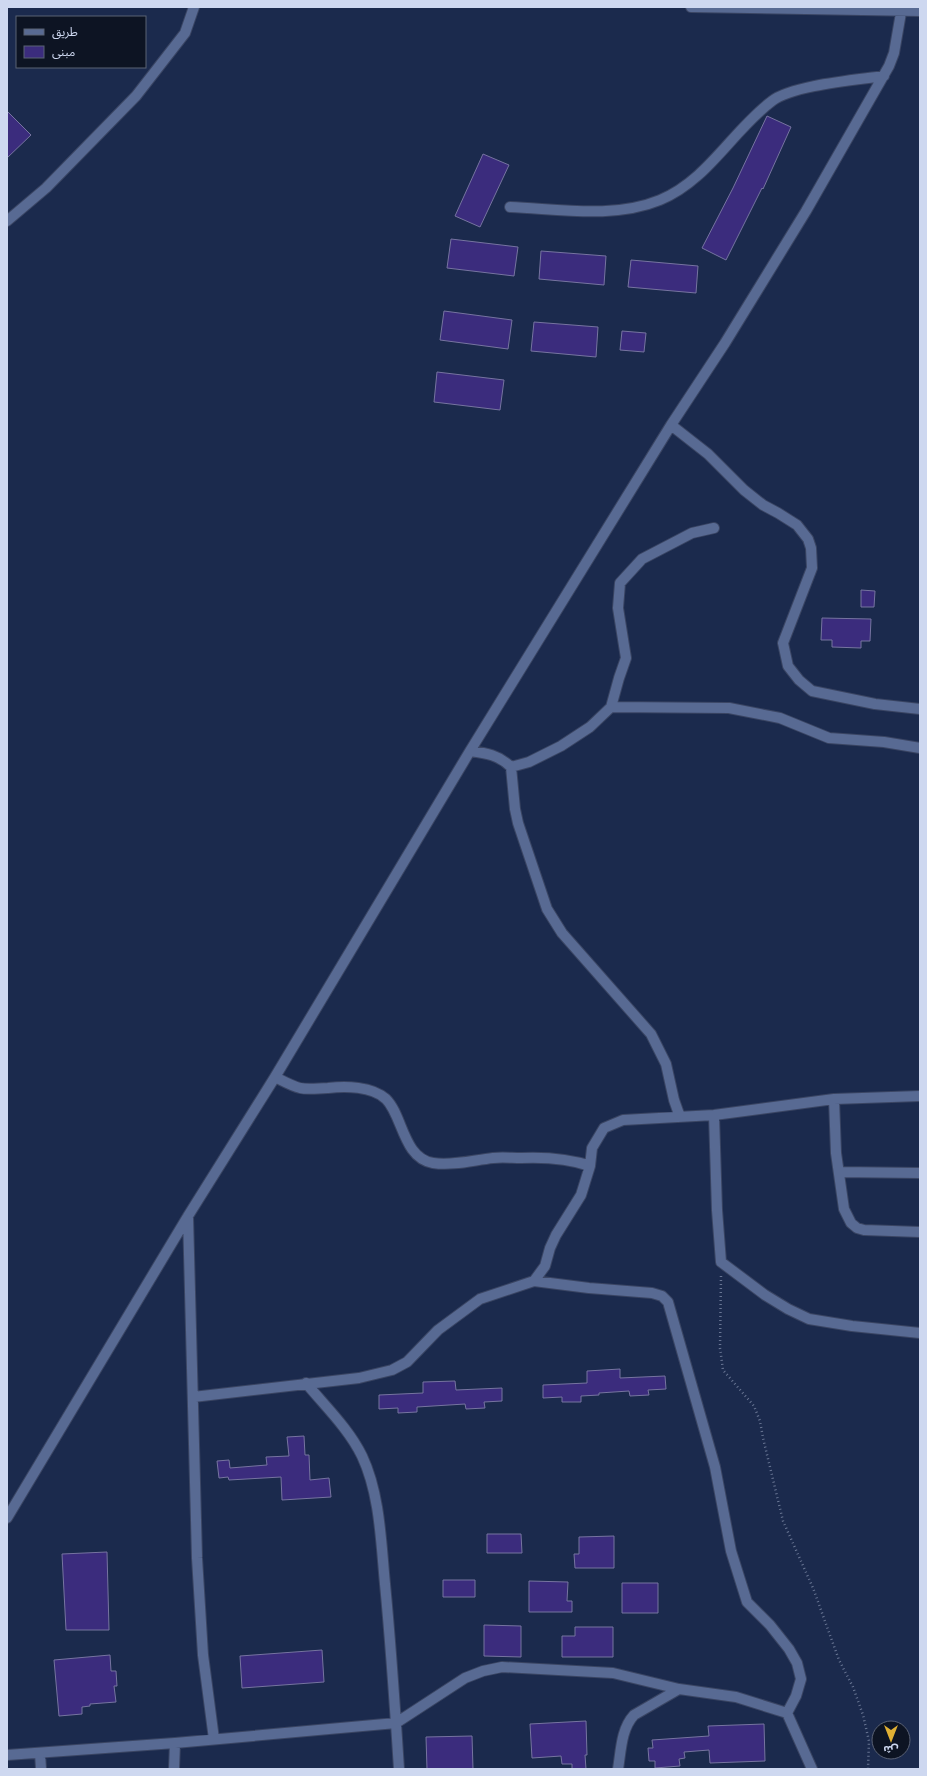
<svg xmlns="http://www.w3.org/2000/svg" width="927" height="1776" font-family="Bitter,'Noto Sans Arabic',serif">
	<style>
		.building { fill: #3b2c7d; stroke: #7674a0 }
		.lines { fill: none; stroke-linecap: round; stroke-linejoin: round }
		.street-casing { stroke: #3a4563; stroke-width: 12 }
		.path { stroke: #687593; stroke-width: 2.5; stroke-dasharray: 1 3; stroke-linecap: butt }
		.street { stroke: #586a93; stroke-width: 10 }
	</style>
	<rect width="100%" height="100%" fill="#1b2a4d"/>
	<!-- building -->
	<path class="building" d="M7,111L31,135L7,158Z
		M767,116L791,127L763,189L762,188L726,260L702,248L733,188Z
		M483,154L509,165L480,227L455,216Z
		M451,239L518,247L514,276L447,268Z
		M541,251L606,256L604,285L539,279Z
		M631,260L698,266L696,293L628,287Z
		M444,311L512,320L508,349L440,340Z
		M534,322L598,327L596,357L531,351Z
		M622,331L646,333L644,352L620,350Z
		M437,372L504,380L500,410L434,402Z
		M861,590L875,591L874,607H861Z
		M822,618L871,619L870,641H861V648L832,647V640H821Z
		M620,1369V1378L665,1376L666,1389L648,1390L649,1395L630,1396L629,1391L599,1393V1395L581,1396V1402H562V1397L543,1398V1385L587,1383V1371Z
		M455,1381L456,1390L502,1388V1401L484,1402L485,1408L466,1409L465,1404L417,1407V1412L398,1413V1408L379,1409V1395L423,1393V1382Z
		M304,1436L305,1455H309L310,1480L329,1478L331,1497L282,1500L281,1477L229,1480L228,1477L219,1478L217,1461L229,1460L230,1468L267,1465L266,1457L289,1456L287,1437Z
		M487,1534H521L522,1553H487Z
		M614,1536V1568H575L574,1554H579V1537Z
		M107,1552L109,1630H66L62,1554Z
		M443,1580H475V1597H443Z
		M529,1581L568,1582L567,1601H572V1612H529Z
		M622,1583H658V1613H622Z
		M484,1625L521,1626V1657L484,1656Z
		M575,1627H613V1657H562V1636H575Z
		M322,1650L324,1682L242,1688L240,1656Z
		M110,1655L111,1671H116L117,1686H114L116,1702L90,1704V1706L82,1707V1714L59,1716L54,1660Z
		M586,1721L587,1755H585L586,1769H572V1764H562L561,1756L532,1758L530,1724Z
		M764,1724L765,1761L710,1763L709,1750L684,1752L685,1758L679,1759L680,1766L655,1768V1761H649L648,1748H653L652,1740L709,1736L708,1726Z
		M472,1736L473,1769H427L426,1737Z"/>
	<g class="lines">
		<defs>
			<path id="street" d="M691,7L920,11
				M510,207C559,209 614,219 660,200C708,180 732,131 772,101C793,85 857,80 884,76
				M7,221L46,188L136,96L185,33L194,7
				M671,425L708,454L744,490L763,505L778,513L797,525L808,539L811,548L812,568L783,643L788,666L799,680L812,691L875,704L920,709
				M611,707L729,708L780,718L829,738L884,742L920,748
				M470,751C486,753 499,755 511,767L515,809L518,823L547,909L562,933L651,1034L666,1064L674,1100L680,1117
				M511,767L529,762L561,746L590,727L611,707L619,678L626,658L618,608L620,583L642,559L692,533L714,528
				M275,1077C283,1081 292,1086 300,1088C309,1090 319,1088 328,1088C345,1086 372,1086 386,1099C403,1116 403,1158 433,1163C453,1166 474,1160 493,1158C502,1157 512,1158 521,1158C545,1157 567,1158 590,1166
				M834,1099L836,1153L844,1209L851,1223L857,1228L864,1230L920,1232
				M714,1115L717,1210L721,1262L765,1295L788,1309L809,1319L852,1326L920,1333
				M839,1172L920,1173
				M188,1216L197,1558L203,1655L214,1739
				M534,1281L589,1288L652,1293L662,1296L668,1302L715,1467L731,1551L747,1602L770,1625L789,1649L797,1663L801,1679L796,1696L787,1713
				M306,1383C325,1406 349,1429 362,1456C380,1494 381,1542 385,1584C391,1646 395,1707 399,1769
				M193,1397L359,1378L392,1370L407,1362L438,1330L480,1299L534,1281L545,1266L550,1248L556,1235L581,1195L590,1166L592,1148L604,1128L623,1120L714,1115L834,1099L920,1096
				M7,1518L188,1216L275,1077L470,751L671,425L725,343L806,211L889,66L894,53L902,7
				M40,1753L41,1769
				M7,1755L175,1743L396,1723L465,1678L483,1671L502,1667L613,1673L679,1689L736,1697L787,1713L812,1769
				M174,1769L175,1743
				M618,1769C621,1751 621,1729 634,1715L679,1689"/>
		</defs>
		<!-- street casing -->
		<use href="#street" class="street-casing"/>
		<!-- path -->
		<path class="path" d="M721,1276L720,1348L723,1370L754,1406L760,1421L763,1438L783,1521L813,1588L839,1660L853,1687L863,1715L869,1741L868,1769"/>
		<!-- street -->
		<use href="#street" class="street"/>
	</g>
	<!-- border -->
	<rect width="927" height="1776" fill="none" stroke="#ced8f0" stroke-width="16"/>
	<!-- legend -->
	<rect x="16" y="16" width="130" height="52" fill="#0d1423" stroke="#5a6275"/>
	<rect x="24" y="29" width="20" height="6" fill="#586a93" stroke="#5a6275"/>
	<text x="52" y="36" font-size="12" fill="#ced8f0">طريق</text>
	<rect x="24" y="46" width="20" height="12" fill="#3b2c7d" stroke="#5a6275"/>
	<text x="52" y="56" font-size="12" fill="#ced8f0">مبنى</text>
	<!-- north arrow -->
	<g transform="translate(891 1740) rotate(180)"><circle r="19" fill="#0d1423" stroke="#5a6275"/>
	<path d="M0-3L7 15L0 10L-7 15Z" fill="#e0b034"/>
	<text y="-6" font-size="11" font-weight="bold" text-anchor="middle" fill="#ced8f0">ش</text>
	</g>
</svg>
